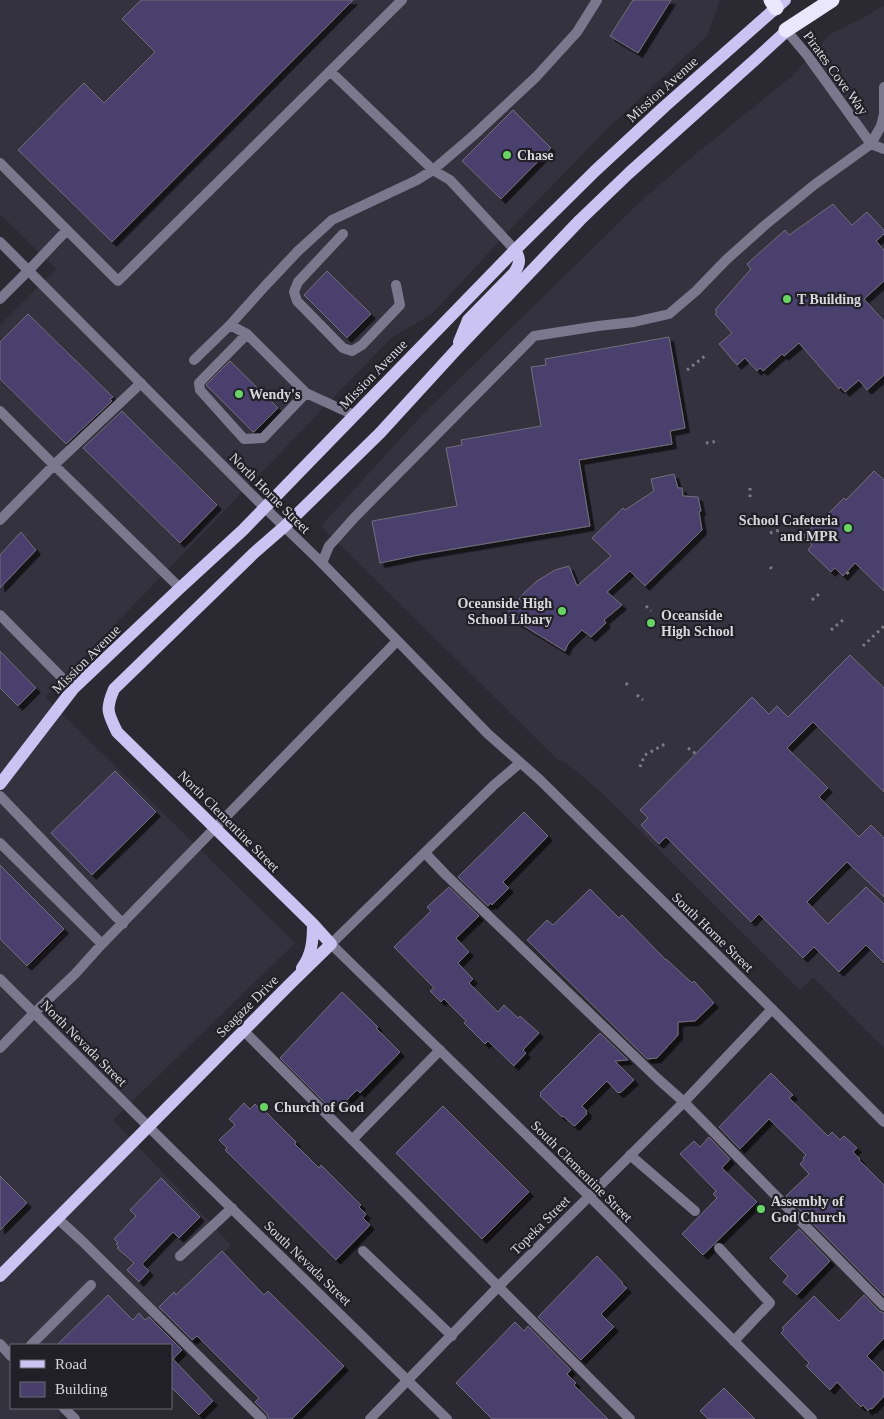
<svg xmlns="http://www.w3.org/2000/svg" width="884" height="1419" font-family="Georgia,serif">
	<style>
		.built { fill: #34323f }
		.building { fill: #493f6d; stroke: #717079; filter: url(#shadow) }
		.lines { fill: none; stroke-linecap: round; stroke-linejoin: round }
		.path { stroke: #7c7b82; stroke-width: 3; stroke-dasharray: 2.5 4; stroke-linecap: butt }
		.service { stroke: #7b778d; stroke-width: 10 }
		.minor { stroke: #7b778d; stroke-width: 10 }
		.tertiary { stroke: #7b778d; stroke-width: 10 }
		.primary { stroke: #cbc3f2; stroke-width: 12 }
		.motorway { stroke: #eae7fd; stroke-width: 15 }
		.poi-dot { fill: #68d465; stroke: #212028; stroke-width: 2 }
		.labels { text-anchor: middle; stroke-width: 4.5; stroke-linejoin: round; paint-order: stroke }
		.street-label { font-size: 14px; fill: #d7d7dc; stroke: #212028 }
		.poi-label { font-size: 14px; font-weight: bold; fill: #d7d7dc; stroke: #212028; text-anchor: start }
	</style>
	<defs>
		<filter id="shadow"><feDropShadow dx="4.5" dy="4.5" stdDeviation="0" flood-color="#0009"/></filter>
	</defs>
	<rect width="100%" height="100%" fill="#2b2a32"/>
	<!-- built -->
	<path class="built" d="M0,0H720L707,36L608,128L517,222L432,314L391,338L45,697L295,943L113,1120L231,1245L131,1345H11V1408H68L57,1419H0V325L56,269L0,214Z
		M884,5V1048L813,977L800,990L601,792L565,762L558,760L321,526L422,415L638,204L681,166L792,76L830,34L863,18Z"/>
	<!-- building -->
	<path class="building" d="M141,0H353L112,242L18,150L84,83L104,103L155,52L122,19Z
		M633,0H671L638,53L610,36Z
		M513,110L551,148L501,199L462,161Z
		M833,204L852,225L867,212L884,230V234L876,241L884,250V281L864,299L884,321V375L867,390L859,380L845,392L841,387L839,389L799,343L784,356L782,354L763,371L760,368L757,371L745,358L737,365L719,344L732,333L715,314L717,312L715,310L751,269L747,264L785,230L789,235Z
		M327,271L371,314L347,338L304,295Z
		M28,314L113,397L110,399L112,401L66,444L0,379V342Z
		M669,337L685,428L670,431L672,444L579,460L590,526L418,555L380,563L372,521L457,506L446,448L462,445L461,440L541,426L531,367L546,365L545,359Z
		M230,361L278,408L254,432H253L206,385Z
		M122,411L217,505L180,543L83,448Z
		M874,471L884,480V591L855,563L843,576L835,568L831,572L808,550L812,545L803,536L820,519L822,520L844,498L846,500Z
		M674,474L678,488H682L683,496L698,497L701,511L699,512L702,530L645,586L630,571L607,592L622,605L604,620L606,623L591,637L582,630L568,644L565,651L506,615L524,593L537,581L555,570L569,566L577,586L611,556L592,538L623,508L625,510L654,491L651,479Z
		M21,532L36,550L0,588V555Z
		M0,651L36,688L18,706L0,688Z
		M850,655L884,688V792L813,722L787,748L828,788L819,797L859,837L871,825L884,838V897L847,862L807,902L828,924L866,887L884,904V963L866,945L839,972L814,947L803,958L759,914L751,922L666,837L659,844L641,825L648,818L640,810L752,697L769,714L777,706L788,717Z
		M115,771L156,812L92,875L51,833Z
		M524,812L548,836L503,882L509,888L492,905L491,903L488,906L458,877Z
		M0,865L64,929L27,966L0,939Z
		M449,887L479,916L456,938L469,952L458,963L473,979L469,983L498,1012L504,1005L518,1018L520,1016L539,1033L523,1050L526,1053L514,1066L488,1041L485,1044L464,1023L466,1021L444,999L441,1002L430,991L434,988L394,947L431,911L427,907Z
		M590,889L619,918L622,915L666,960V959L692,983L694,981L714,1003L695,1021L678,1022V1035L657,1058L647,1059L527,940L547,920L553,925Z
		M342,992L378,1027L376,1028L400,1052L360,1093L357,1090L339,1108L336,1104L331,1109L280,1058Z
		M600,1033L628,1060L615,1061L634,1080L620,1093L619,1092L618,1093L607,1081L582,1106L587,1111L586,1112L587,1114L575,1126L573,1125L563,1116L562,1117L540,1096L541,1094L540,1093Z
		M771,1073L793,1095L789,1098L828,1136L832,1132L840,1140L844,1136L857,1148L853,1152L860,1159L859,1160L884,1185V1296L786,1196L809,1174L800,1164L804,1160L803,1158L806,1155L769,1119L740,1149L719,1127Z
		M244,1103L250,1109L255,1104L262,1112L264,1110L296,1142L295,1144L319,1168L321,1165L361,1205L359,1207L366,1214L363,1218L370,1225L336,1260L225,1150L227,1148L219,1140L235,1125L229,1119Z
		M443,1106L529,1192L482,1239L396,1153Z
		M709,1137L730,1159L722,1168L757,1202L703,1255L682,1234L717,1198L713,1194L716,1191L680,1154L694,1141L700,1147Z
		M0,1176L27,1203L0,1230Z
		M161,1178L200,1217L179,1238L173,1232L142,1264L149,1271L139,1282L127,1270L134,1263L117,1248L119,1247L116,1244L118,1243L114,1239L136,1216L130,1210Z
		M799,1229L830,1261L797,1295L783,1282L788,1276L770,1258Z
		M222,1251L264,1295L268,1291L344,1366L292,1419H269L267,1414L255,1402L259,1398L197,1336L192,1340L159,1307L174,1292L176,1295Z
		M597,1256L623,1283L622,1284L627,1288L601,1314L614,1327L581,1360L538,1317Z
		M108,1295L133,1320L139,1313L145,1320L149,1317L182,1350L173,1359L213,1401L199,1415L171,1387V1345H57Z
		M864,1295L879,1311L884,1313V1338L867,1356L884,1373V1396L872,1409L870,1408L868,1411L863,1405L861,1407L837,1382L830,1390L806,1366L809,1363L781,1333L784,1330L782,1328L814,1296L839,1321Z
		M515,1322L524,1331L528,1326L571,1370L567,1374L576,1383L574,1385L608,1419H492L456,1383Z
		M724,1388L755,1419H708L700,1411Z"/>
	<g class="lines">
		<!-- path -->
		<path class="path" d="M687,370L705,356
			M706,443L719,441
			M750,497V486
			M770,533L780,530
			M770,567L774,571
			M847,572L849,575
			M812,600L819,594
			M646,606L651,611
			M831,630L843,620
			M863,646L884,626
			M626,683L629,687
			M637,695L643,700
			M688,748L696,754L698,752
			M645,755L665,744
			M640,767L644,757"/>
		<!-- service -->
		<path class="service" d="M330,71L433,170L450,180L515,250
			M884,87V114L881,126L871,144L884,149
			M0,163L118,281L402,0
			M343,234L298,282L294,292L297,301L343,348L352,351L362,345L400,305L396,285
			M29,270L67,230
			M230,325L247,334L306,393L354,415
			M247,334L199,383L200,390L244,439L263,438L306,393
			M194,360L230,325L265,286L298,251L332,220L417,180L433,170L474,135L536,77L577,32L597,0
			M0,411L54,465L180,588
			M0,520L54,465L141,383
			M322,563L329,546L355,517L534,336L598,326L634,322L669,314L696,291L726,260L764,226L814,185L871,144L807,55L786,30
			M0,796L123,924
			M0,843L102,944
			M425,853L446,875L658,1079L684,1102L884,1306
			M244,1031L630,1419
			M0,1048L34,1013L75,974L102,944L397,641
			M352,1140L440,1050
			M630,1155L695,1211
			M57,1218L81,1240L262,1419
			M719,1248L770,1303L734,1341
			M363,1251L452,1336
			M180,1256L232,1208
			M31,1345L91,1285"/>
		<!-- minor -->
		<path class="minor" d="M0,615L73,689
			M0,979L172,1150L447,1419
			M370,1419L499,1286L684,1102L772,1009"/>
		<!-- tertiary -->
		<path class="tertiary" d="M0,242L265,508L322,563L488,734L539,779L772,1009L884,1122
			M0,299L29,270
			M520,763L494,785L331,944L589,1196L812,1419
			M0,1344L11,1356
			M64,1408L75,1419"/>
		<!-- primary -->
		<path class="primary" d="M459,342L468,320L514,273C520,264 521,259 515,250
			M0,784L73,689L180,588L243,530L515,250L595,171L664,107L785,0
			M302,968C312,954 313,941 313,924
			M0,1276L290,984L331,944L313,924L117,732C108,713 105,710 114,689L254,553L285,526L380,433L456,350L580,220L629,173L757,58L794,24"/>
		<!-- motorway -->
		<path class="motorway" d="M771,0L776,8
			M786,30L832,0"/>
	</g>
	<!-- markers -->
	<g class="poi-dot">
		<circle cx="507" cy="155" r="5"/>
		<circle cx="787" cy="299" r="5"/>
		<circle cx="239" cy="394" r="5"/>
		<circle cx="848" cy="528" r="5"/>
		<circle cx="562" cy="611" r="5"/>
		<circle cx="651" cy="623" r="5"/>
		<circle cx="264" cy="1107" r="5"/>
		<circle cx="761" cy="1209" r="5"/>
	</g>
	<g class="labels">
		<!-- street labels -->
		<g class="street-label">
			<text transform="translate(836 73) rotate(54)" y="5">Pirates Cove Way</text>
			<text transform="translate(662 89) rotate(-42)" y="5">Mission Avenue</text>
			<text transform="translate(373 374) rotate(-46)" y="5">Mission Avenue</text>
			<text transform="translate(270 493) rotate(45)" y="5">North Horne Street</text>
			<text transform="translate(86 659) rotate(-45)" y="5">Mission Avenue</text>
			<text transform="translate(229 821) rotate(45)" y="5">North Clementine Street</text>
			<text transform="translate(713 932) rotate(44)" y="5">South Horne Street</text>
			<text transform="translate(247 1006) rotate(-45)" y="5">Seagaze Drive</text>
			<text transform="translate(84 1043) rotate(45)" y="5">North Nevada Street</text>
			<text transform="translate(582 1171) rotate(45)" y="5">South Clementine Street</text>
			<text transform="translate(540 1225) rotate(-45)" y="5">Topeka Street</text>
			<text transform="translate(308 1263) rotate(44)" y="5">South Nevada Street</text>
		</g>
		<!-- poi labels -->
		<g class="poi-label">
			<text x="517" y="160">Chase</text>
			<text x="797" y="304">T Building</text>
			<text x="249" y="399">Wendy's</text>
			<text x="838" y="525" text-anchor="end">School Cafeteria<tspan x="838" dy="16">and MPR</tspan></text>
			<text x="552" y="608" text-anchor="end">Oceanside High<tspan x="552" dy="16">School Libary</tspan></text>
			<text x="661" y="620">Oceanside<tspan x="661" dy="16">High School</tspan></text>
			<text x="274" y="1112">Church of God</text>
			<text x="771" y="1206">Assembly of<tspan x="771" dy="16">God Church</tspan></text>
		</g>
	</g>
	<!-- legend -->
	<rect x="10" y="1344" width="162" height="65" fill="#212028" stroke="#6a6970"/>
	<rect x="20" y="1360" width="25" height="8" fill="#cbc3f2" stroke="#6a6970"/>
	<text x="55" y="1369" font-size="15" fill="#d7d7dc">Road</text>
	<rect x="20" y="1382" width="25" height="15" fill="#493f6d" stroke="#6a6970"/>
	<text x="55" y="1394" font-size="15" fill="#d7d7dc">Building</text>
</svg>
